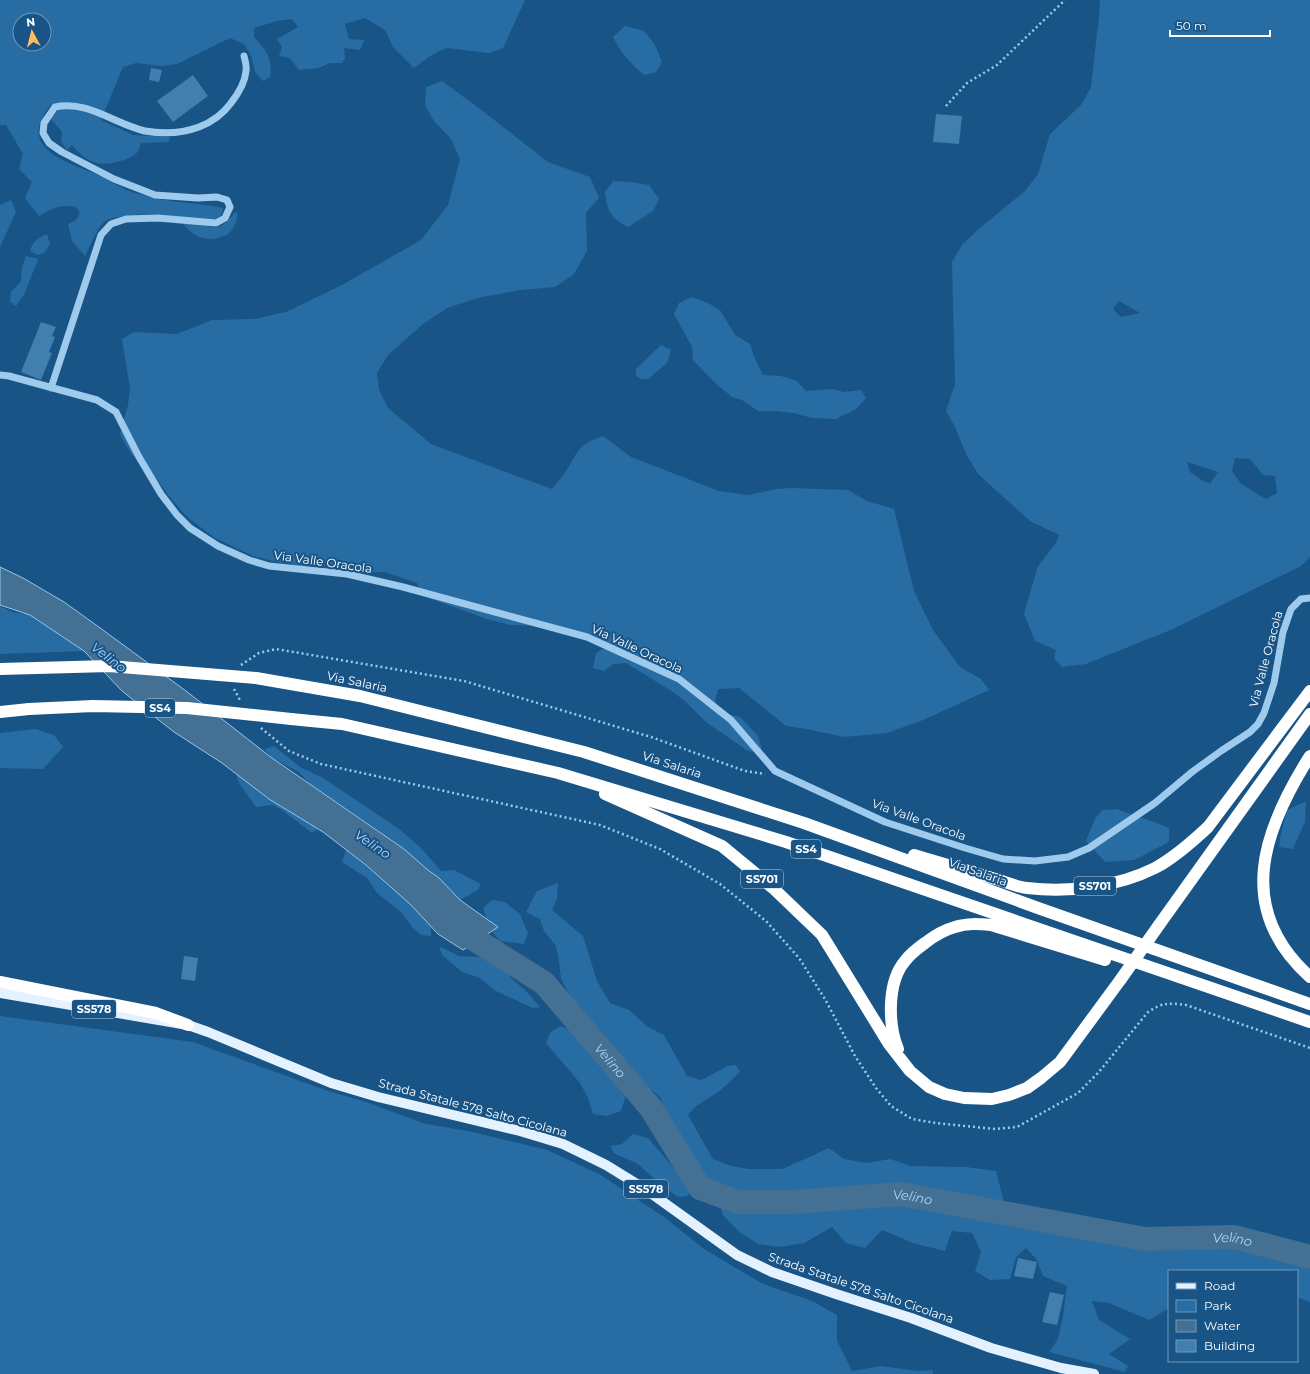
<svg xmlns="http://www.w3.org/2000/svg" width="1310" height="1374" font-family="Montserrat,sans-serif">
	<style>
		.green { fill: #276da3; fill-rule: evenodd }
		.water { fill: #447094; stroke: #91c7ef }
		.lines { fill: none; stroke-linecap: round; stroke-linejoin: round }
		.river { stroke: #447094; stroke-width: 24 }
		.building { fill: #417faf }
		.path { stroke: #9ecbed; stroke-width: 2.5; stroke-dasharray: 2 3; stroke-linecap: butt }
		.minor { stroke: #9ecbed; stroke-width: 7 }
		.major { stroke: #e4f1ff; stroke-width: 10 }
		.highway { stroke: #fff; stroke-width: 12 }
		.highway-bridge { stroke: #fff; stroke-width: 12 }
		.labels { text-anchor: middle; stroke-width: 4; stroke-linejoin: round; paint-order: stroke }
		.shield { fill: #185486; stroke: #baccdb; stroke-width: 1 }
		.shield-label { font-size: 11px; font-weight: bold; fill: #fff }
		.street-label { font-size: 12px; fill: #fff; stroke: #185486 }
		.water-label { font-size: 13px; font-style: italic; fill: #aad4f4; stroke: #185486 }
	</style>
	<rect width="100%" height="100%" fill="#185486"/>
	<!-- green -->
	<path class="green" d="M0,0H525L503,48L489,53L446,48L430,56L414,68L393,47L385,30L365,18L345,24L349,39L364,40L360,50L344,48L345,58L342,63H330L319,68L299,70L290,58L279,56L282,47L277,39L298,27L292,19L277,21L254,28V37C266,50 273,59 270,77L263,81L255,72L251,56L244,44L230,38L177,64L161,66L136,63L123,67L101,120L133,135L170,137L169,142L141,143C140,147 138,152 136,154C126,161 105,167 94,162C85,159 78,152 72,145L67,150L61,141L62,132L51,119L58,111L56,102C46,108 46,111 41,121C26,154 82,167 103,177C115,184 126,191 139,194C166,203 195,202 223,208L221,215L217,219C183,221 155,209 119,217C114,218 106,219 103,223C96,231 90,246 85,256L72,241L68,224L76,220L80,213L76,207C59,204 54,208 39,216L25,198L32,182L19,169L23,154L6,125H0ZM20,20H44V44H20Z
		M1100,0H1310V557L1301,566L1173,629L1086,664L1062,667L1054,658L1056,650L1035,641L1024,614L1038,566L1056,543L1059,535L1030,521L978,474L966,454L955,427L946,411L955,384L952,262L962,245L980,228L1025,191L1038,174L1050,134L1081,105L1091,87L1099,16ZM1119,301L1140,313L1121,317L1113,309ZM1235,458L1250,459L1263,475L1275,476L1277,493L1266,499L1241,484L1232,471ZM1187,462L1218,472L1210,484L1200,479L1190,472Z
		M625,26L644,31L654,43L662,62L656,72L644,75C631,64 620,52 613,37Z
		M442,81L484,112L548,162L590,177L599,198L586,213L587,251L574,274L555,287L521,290L477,298L447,308L423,324L388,355L377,373L379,390L388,408L431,444L552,489C556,484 561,479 564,474C578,454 575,445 603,436L631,457L719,491L748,495L777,489L791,488L848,490L867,501L894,509L914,591L933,630L960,667L981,679L989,690L923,720L887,733L844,737L807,729L786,726L739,688L718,689L715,701L721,713L740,717L758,736L763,753L748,751L706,722L685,701L670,690L626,663L613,664L604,671L593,668L596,653L604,648L595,641L545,626L510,625L487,619L423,596L417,583L385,572H354L329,566H305L277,562L253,556L215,538L186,516L169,496L150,470L131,454L120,434L128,405L130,389L122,339L134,332L177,334L212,320L254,319L286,312L342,285L421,240L448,205L460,159L451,139L434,121L425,105L426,87Z
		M613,181L630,182L649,185L659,199L653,211L628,227C611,219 607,210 605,192Z
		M11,200L16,212L0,247V205Z
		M235,212L238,214C237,220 234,229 229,233C228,235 225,235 223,236C207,243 194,237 183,224L192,220C213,229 220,233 235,212Z
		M47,234L50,244L44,253L38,255L30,251C32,242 39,237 47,234Z
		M26,256L38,259L24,295L16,306L10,302L11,292L21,281L22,267Z
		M691,297L708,303L720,310L735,335L750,344L754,357L763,375L781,376L797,381L806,391L832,389L844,392L861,390L866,398L856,409L836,419L812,418L794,413L774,411H758L742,400L732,397L713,381L693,360L692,347L674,314L679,303Z
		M661,345L671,350L667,363L648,379H642L636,376V369Z
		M0,606L12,612L30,615L56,632L70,637L84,651L0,654Z
		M35,729L54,735L63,747L43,769L0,768V733Z
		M274,746L300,767L323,778L399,829L421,848L441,871L454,870L481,884L478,890L460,900L447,895L438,877L429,871L404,849L349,810L310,784L299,772L272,758L265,749Z
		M233,766L306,818L317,829L312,833L282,810L273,805L256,807L239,783Z
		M1306,801L1305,822L1293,849L1279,847L1280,838L1287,810Z
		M1117,809C1134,816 1152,820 1169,828V842L1134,860L1105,862L1086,841L1095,819L1102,810Z
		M347,847L361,853L431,923V936L421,935L413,928L402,913L377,893L367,878L342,862Z
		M558,883L557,899L552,910L583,936L597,981L610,1003L629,1010L648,1027L664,1035L687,1076L701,1080L728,1066L736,1065L740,1072L721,1090L696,1106L688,1115L713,1159L731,1166L749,1169H782L798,1162L829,1148L844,1159L867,1163L890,1159L911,1166L966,1167L996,1171L1004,1202L961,1195L857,1189L813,1194L739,1195L714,1186L696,1168L670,1122L660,1097L634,1075L611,1043L575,1006L561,979L559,961L556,946L544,931L540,919L526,912L537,891Z
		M492,900L505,902L520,914L528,933L524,944L500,941L490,929L483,908Z
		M439,946L459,956L480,957L500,963L511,978L525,990L540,1007L533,1008L494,990L480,978L462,972L442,955Z
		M0,1016L193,1042L328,1091L363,1101L426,1124L468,1131L547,1150L599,1174L664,1217L704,1249L763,1284L812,1301L837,1315V1341L852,1371L881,1366L918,1371L933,1370V1374H0Z
		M560,1026C568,1029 577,1031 584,1035C602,1046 613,1077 626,1095L621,1111L607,1116L593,1114L588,1098L580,1083L546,1043L550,1033Z
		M633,1134L648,1138L691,1188L688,1196L678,1197L661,1185L638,1164L614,1153L610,1146L622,1144Z
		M877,1206H925L1133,1240L1200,1245L1241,1242L1310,1260V1302L1297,1297V1271H1169V1308L1149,1320L1109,1303L1092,1301L1099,1320L1130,1339L1109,1354L1128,1366L1125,1372L1049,1352L1058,1339L1063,1316L1067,1286L1043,1276L1037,1260L1026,1248L1016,1257L1010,1279L990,1280L975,1271L981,1252L972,1233L952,1231L945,1251L913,1243L882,1230L865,1248L846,1243L832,1227L804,1243L780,1247L758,1244L739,1232L722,1214L721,1207L772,1210Z"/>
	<!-- water -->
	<path class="water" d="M0,567L23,578L64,602L103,630L186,691L272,758L404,849L429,871L438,877L460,900L498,927L463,950L438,934L411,905L366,865L323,832L269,799L222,763L174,732L122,691L84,651L30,615L0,605Z"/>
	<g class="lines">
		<!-- river -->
		<path class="river" id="s1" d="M454,919L474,939L544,983L651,1108L700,1188L738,1202H793L901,1194L1145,1239L1234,1237L1310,1257"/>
	</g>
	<!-- building -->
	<path class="building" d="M151,68L162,70L159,82L149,80Z
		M193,75L208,96L173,122L157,101Z
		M936,114L962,116L959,144L933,142Z
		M41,322L56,327L52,336L55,337L49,352L52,353L41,380L21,372Z
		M184,956L198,958L195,981L181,979Z
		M1018,1258L1037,1262L1033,1279L1014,1276Z
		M1050,1292L1064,1295L1057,1325L1042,1322Z"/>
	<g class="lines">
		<!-- path -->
		<path class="path" d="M946,106L967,83L997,65L1065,0
			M241,665L259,653L276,649L464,681L651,737L745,771L765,774
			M234,689L241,702
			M261,728L289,751L321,764L600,825L660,849L720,884L766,921L799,958L825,999L855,1056L876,1088L891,1106L912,1119L936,1123L995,1129L1017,1127L1078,1093L1098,1073L1148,1012C1163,1002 1169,1003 1186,1005L1310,1048"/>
		<!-- minor -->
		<path class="minor" d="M0,375L9,376L97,400L116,412L139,457L161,494L177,515L190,528L218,546L249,560L269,566L347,574L403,587L587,637L679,679L731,720L775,771L885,822L965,848L1003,859L1035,861L1068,857L1089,848L1155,803L1192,772L1221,751L1250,732L1258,724L1264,713L1274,683L1283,632L1291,609L1301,599L1310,598
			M51,388L101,235L111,224L126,219L158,218L216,223L225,218L230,207L227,200L217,197L198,198L155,195L114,179L62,152L49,143L43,133L44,123L55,107C88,100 114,124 145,131C163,134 183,133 199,127C212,122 223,114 231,103C238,94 245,83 246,71C247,66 245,60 244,56"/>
		<!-- major -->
		<path class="major" d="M0,993L188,1025L208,1032L331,1083L378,1097L520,1131L563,1144L606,1165L645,1189L737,1255L772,1272L836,1294L911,1318L991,1348L1061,1368L1094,1374"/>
		<!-- highway -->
		<path class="highway" d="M256,678L360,696L584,752L804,823L1038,908L1310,1004
			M0,712L29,709
			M291,719L342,724L558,773L786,842L1310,1022
			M1310,756C1263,830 1234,909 1310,977
			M605,794L722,846L773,888L822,935L889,1044L910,1071L929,1087L945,1094L964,1098L992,1099L1009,1095L1027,1088L1041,1078L1060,1062L1121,979
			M914,855C940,863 966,870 992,878C1004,881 1016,887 1027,888C1069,893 1117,887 1155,868C1174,858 1192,842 1208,827L1310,691
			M1159,925L1310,714
			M0,982L156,1013L188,1025
			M898,1049C888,1025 887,982 905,961C910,954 918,948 925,943C934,936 944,930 955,927C967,923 979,924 991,925L1105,960"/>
		<!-- highway-bridge -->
		<path class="highway-bridge" d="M0,669L109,666L256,678
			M29,709L93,706L187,708L291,719
			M1121,979L1159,925"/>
	</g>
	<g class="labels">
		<!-- shield labels -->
		<g class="shield">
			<rect x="145" y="699" width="30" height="18" rx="3"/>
			<rect x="791" y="840" width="30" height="18" rx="3"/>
			<rect x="741" y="870" width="42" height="18" rx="3"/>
			<rect x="1074" y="877" width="42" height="18" rx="3"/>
			<rect x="72" y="1000" width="44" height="18" rx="3"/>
			<rect x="624" y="1180" width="44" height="18" rx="3"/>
		</g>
		<g class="shield-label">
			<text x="160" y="712">SS4</text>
			<text x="806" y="853">SS4</text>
			<text x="762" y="883">SS701</text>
			<text x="1095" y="890">SS701</text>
			<text x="94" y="1013">SS578</text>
			<text x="646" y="1193">SS578</text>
		</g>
		<!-- street labels -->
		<g class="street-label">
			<text transform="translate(323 562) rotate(8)" y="4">Via Valle Oracola</text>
			<text transform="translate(637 649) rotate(25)" y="4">Via Valle Oracola</text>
			<text transform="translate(1266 659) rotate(-75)" y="4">Via Valle Oracola</text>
			<text transform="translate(357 682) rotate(12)" y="4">Via Salaria</text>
			<text transform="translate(672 765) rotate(18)" y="4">Via Salaria</text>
			<text transform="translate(919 820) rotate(20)" y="4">Via Valle Oracola</text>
			<text transform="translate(978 872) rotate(20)" y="4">Via Salaria</text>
			<text transform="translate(473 1108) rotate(15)" y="4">Strada Statale 578 Salto Cicolana</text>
			<text transform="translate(861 1288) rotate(19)" y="4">Strada Statale 578 Salto Cicolana</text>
		</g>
		<!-- water labels -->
		<g class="water-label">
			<text transform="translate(109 657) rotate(37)" y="5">Velino</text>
			<text transform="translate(373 844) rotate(34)" y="5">Velino</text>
			<text dy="5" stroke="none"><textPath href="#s1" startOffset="213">Velino</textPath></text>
			<text dy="5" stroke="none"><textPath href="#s1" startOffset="585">Velino</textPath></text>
			<text dy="5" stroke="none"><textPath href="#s1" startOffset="909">Velino</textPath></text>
		</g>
	</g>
	<!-- legend -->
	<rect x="1168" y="1270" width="130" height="92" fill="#185486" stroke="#7498b6"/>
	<rect x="1176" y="1283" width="20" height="6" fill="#e4f1ff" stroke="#7498b6"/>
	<text x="1204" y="1290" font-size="12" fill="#ffffff">Road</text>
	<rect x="1176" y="1300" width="20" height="12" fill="#276da3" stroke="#7498b6"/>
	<text x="1204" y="1310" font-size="12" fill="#ffffff">Park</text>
	<rect x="1176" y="1320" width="20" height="12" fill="#447094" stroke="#7498b6"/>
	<text x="1204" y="1330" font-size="12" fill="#ffffff">Water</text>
	<rect x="1176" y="1340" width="20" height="12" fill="#417faf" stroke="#7498b6"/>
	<text x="1204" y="1350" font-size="12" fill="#ffffff">Building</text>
	<!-- north arrow -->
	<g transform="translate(32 32) rotate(353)"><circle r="19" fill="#185486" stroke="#7498b6"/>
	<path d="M0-3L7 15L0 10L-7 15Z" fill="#ffbc5a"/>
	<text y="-6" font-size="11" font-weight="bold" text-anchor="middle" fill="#ffffff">N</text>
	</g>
	<!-- scale -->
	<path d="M1170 30v6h100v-6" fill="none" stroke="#ffffff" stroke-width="2"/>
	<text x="1176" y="30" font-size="12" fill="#ffffff" stroke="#185486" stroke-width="3" paint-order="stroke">50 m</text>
</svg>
